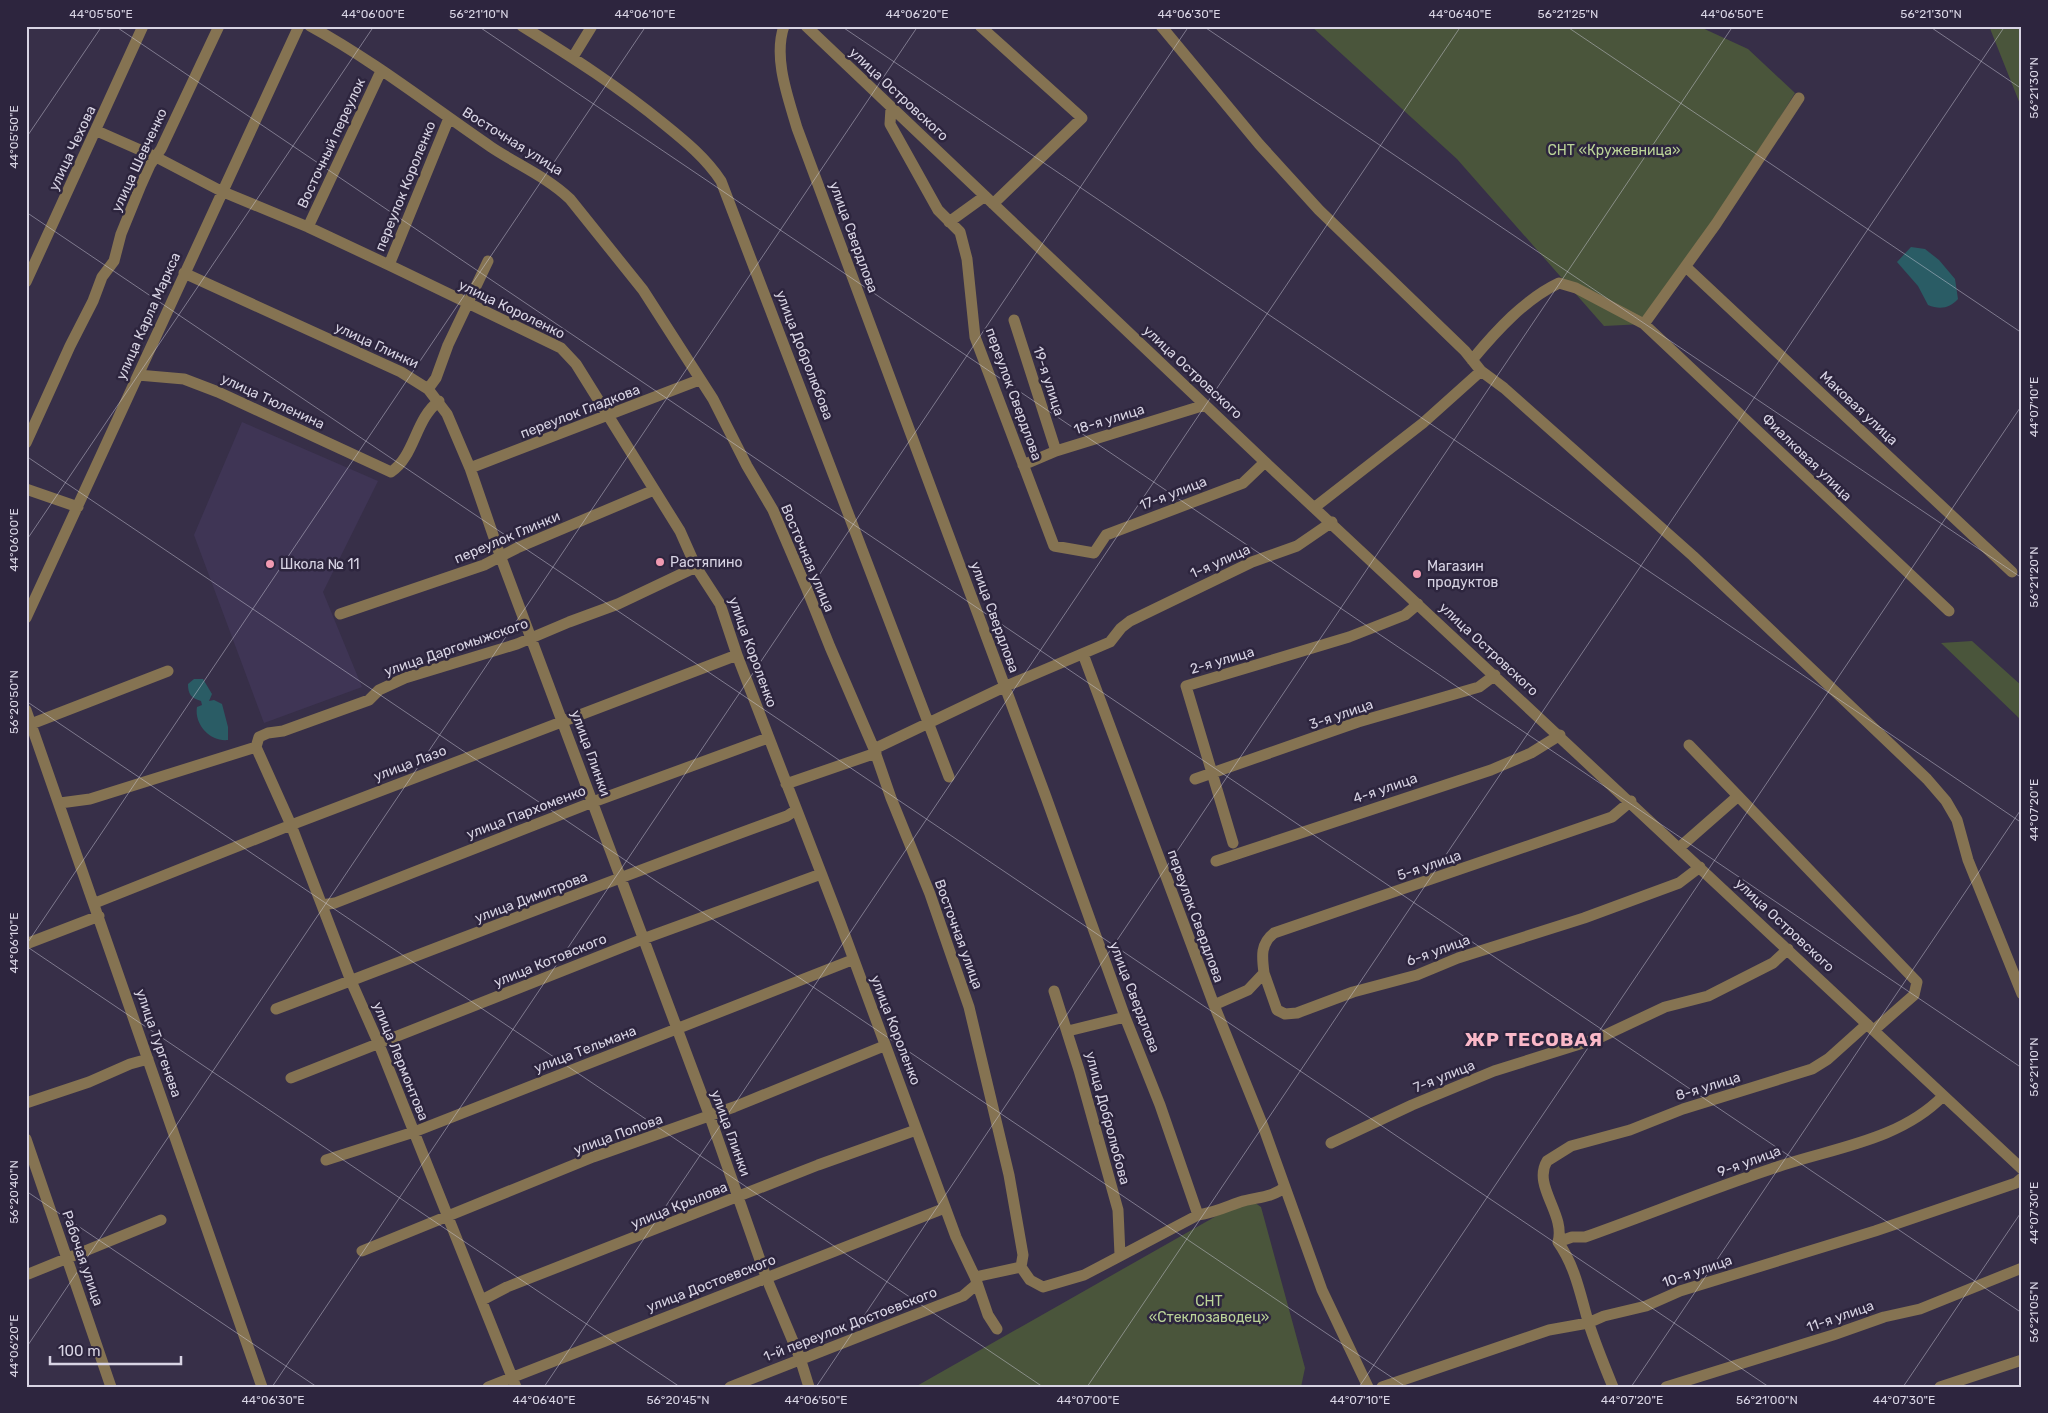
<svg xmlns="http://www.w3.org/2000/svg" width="2048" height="1413" font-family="Rubik,sans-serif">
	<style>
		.built { fill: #3f3555 }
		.green { fill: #4a553b }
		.water { fill: #2a5c65 }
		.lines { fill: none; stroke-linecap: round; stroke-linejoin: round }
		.minor { stroke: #857352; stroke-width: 11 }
		.ticks { fill: none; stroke: #d8d4e4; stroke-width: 1; stroke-opacity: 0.45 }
		.poi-dot { fill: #f19ab1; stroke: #2d253e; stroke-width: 2 }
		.labels { text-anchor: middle; stroke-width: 5; stroke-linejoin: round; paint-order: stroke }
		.street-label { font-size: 14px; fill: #d8d4e4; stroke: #2d253e }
		.park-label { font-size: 14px; fill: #bbd498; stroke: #2d253e }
		.poi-label { font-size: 14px; fill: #d8d4e4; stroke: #2d253e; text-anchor: start }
		.district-label { font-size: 19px; font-weight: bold; letter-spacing: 1px; fill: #fab8c8; stroke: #2d253e }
		.neatline { fill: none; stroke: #d8d4e4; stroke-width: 2 }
		.ticks-label { font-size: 12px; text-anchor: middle; fill: #d8d4e4 }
	</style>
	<rect width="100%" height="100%" fill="#372f48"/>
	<!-- built -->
	<path class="built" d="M242,422L378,481L323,592L362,687L264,723L194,535Z"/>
	<!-- green -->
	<path class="green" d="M1311,26H1698L1748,49L1795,93L1728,202L1644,324L1604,326L1457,159Z
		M1989,26H2022V109Z
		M1972,641L2022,686V717L2020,719L1941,643Z
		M1248,1198L1261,1207L1305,1368L1301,1387H915Z"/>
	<!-- water -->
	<path class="water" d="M1911,247L1925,249L1939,260L1955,279L1958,299C1950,308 1940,310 1928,305L1918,286L1897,262Z
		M194,679H203L212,694L209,701L214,700L222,704L228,727V740C210,742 194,724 197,707L202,705L201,701C191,698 188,694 188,684Z"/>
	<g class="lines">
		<!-- minor -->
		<path class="minor" d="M310,26C374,61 431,106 491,147C518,165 547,177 570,199L643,290L713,399L747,466L773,510L806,587L830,647L874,749L891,798L930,894L969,1007L1009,1175L1023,1255L1021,1267
			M522,26C572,57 619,87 664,124C685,141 706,158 721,181L949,777
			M784,26C773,58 788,97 797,128L1046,797L1125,1017L1160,1105L1198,1215
			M806,26L1265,462L2022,1169
			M980,26L1082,118L993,204
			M1161,26L1259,144L1319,210L1465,351L1481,371L1504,388L1693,556L1927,779L1946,801L1957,820L1968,860L2022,994
			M573,57L592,26
			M891,108L890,124L938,210L960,232L967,259L975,337L1054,546L1094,553L1106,535L1243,483L1265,462
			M97,131L156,157L221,191L308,227L389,265L561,348L576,364L680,531L696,567L720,604L737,655L840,922L956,1237L975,1277L988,1315L997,1329
			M949,222L985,196
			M308,227L381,71
			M389,265L449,118
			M1686,267L2012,572
			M184,273L401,372L428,389L447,414L470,468L501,558L709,1114L766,1277L800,1358L809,1387
			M26,282L143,26
			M1014,320L1056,451
			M1644,324L1716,224L1799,98
			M1472,360C1496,331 1525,299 1559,283L1576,288L1644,324L1949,611
			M138,375L184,379L218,392L391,472C415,456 415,419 439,401
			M428,389L436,378L448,345L488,261
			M26,443L70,346L93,301L102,277L114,261L121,234L141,185L150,165L161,149L219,26
			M1023,465L1056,451L1205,405
			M470,468L699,380
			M26,489L78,507
			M1315,507L1423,423L1481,371
			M340,614L484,565L517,548L654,490
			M26,618L299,26
			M1083,654L1214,1005L1263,1126L1322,1290L1368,1387
			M26,710L262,1387
			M26,726L168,671
			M1689,745L1917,982L1914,995L1874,1030
			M256,747L291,825L351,981L378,1042L516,1387
			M874,749L1004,687L1110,642L1121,628L1130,621L1252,562L1297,546L1332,522
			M1195,779L1358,722L1479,687L1495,675
			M786,784L876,753
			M60,803L90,799L256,747L259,737L268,733L283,731L369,700L379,690L405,678L517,644L569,622L618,604L696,567
			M1233,843L1186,686L1349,637L1405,615L1418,604
			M1680,847L1737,797
			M1216,861L1491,770L1531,753L1560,735
			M95,903L291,825L737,655
			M322,905L335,903L593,802L768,738
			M26,944L99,916
			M1264,973C1262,957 1260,944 1274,933L1612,817L1631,801
			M1054,991L1079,1070L1118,1210L1120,1255
			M1214,1005L1248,990L1264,973L1277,1010L1285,1014L1297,1013L1353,992L1417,975L1458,958L1584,918L1679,883L1700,867
			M276,1009C446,945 616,878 787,816L796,810
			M1068,1031L1125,1017
			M291,1078L643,939L821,874
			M26,1103L89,1082L130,1064L148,1059
			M26,1139L111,1387
			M1331,1143L1412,1105L1494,1071L1599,1038L1665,1007L1708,996L1773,963L1788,949
			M326,1160L414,1132L852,960
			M1558,1242C1566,1214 1532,1186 1547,1161L1571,1146L1630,1130L1683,1109L1812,1069L1828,1059L1867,1024
			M1558,1242L1572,1237H1585C1647,1215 1708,1190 1771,1169C1830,1148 1898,1142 1943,1096
			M1558,1242C1575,1266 1580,1293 1588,1321C1595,1343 1604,1365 1613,1387
			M362,1251L593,1157L734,1107L884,1046
			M26,1275L161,1220
			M975,1277L1021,1267L1030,1280L1043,1287L1084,1275L1198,1215C1214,1213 1226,1207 1240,1202C1256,1197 1272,1198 1285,1187
			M482,1300L507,1287L818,1165L916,1130
			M488,1387L945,1208
			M730,1387L963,1296L977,1284
			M1382,1387L1549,1330L1588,1323L1604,1316L1646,1306L1680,1291L1875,1231L2016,1183L2022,1178
			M1666,1387L1833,1335L1884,1317L1920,1309L2022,1268
			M1940,1387L2022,1360"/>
	</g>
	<!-- ticks -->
	<path class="ticks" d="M115,26L2022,1313M478,26L2022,1068M841,26L2022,823M1203,26L2022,578M1566,26L2022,333M1929,26L2022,89M26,138L102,26M26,212L1769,1387M26,456L1406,1387M26,541L374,26M26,701L1043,1387M26,945L646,26M26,946L680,1387M26,1191L317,1387M26,1348L918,26M272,1387L1189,26M544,1387L1461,26M816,1387L1733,26M1087,1387L2005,26M1359,1387L2022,405M1631,1387L2022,808M1903,1387L2022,1211"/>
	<!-- markers -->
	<g class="poi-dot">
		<circle cx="660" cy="562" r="5"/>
		<circle cx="270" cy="564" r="5"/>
		<circle cx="1417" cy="574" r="5"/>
	</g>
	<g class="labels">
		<!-- street labels -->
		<g class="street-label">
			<text transform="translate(899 94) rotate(43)" y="5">улица Островского</text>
			<text transform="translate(513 141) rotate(32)" y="5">Восточная улица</text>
			<text transform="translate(331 143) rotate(-65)" y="5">Восточный переулок</text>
			<text transform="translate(72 148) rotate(-65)" y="5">улица Чехова</text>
			<text transform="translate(139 160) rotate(-65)" y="5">улица Шевченко</text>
			<text transform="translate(405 186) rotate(-68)" y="5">переулок Короленко</text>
			<text transform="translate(854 237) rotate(70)" y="5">улица Свердлова</text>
			<text transform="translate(512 309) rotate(26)" y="5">улица Короленко</text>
			<text transform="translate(148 316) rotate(-66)" y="5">улица Карла Маркса</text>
			<text transform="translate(377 345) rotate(25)" y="5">улица Глинки</text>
			<text transform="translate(805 355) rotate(69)" y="5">улица Добролюбова</text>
			<text transform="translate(1193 372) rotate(43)" y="5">улица Островского</text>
			<text transform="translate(1049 381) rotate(72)" y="5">19-я улица</text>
			<text transform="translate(1014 394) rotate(70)" y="5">переулок Свердлова</text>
			<text transform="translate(273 401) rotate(25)" y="5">улица Тюленина</text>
			<text transform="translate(1859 408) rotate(43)" y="5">Маковая улица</text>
			<text transform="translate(580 411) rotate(-21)" y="5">переулок Гладкова</text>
			<text transform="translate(1109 419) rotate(-17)" y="5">18-я улица</text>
			<text transform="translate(1807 457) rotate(44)" y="5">Фиалковая улица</text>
			<text transform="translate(1173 493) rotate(-21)" y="5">17-я улица</text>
			<text transform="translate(507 537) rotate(-23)" y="5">переулок Глинки</text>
			<text transform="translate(808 558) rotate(67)" y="5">Восточная улица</text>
			<text transform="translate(1220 561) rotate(-24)" y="5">1-я улица</text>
			<text transform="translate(995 617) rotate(70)" y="5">улица Свердлова</text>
			<text transform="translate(456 647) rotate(-19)" y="5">улица Даргомыжского</text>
			<text transform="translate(1489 649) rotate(43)" y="5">улица Островского</text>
			<text transform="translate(753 652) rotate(70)" y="5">улица Короленко</text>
			<text transform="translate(1222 660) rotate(-16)" y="5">2-я улица</text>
			<text transform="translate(1341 714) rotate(-19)" y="5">3-я улица</text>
			<text transform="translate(591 753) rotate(70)" y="5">улица Глинки</text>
			<text transform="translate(410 763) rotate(-21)" y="5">улица Лазо</text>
			<text transform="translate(1385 788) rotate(-19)" y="5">4-я улица</text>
			<text transform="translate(526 812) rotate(-21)" y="5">улица Пархоменко</text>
			<text transform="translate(1429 865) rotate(-19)" y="5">5-я улица</text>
			<text transform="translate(531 897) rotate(-21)" y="5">улица Димитрова</text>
			<text transform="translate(1196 916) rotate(70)" y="5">переулок Свердлова</text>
			<text transform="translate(1785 925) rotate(43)" y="5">улица Островского</text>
			<text transform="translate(959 934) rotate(70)" y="5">Восточная улица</text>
			<text transform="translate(1438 950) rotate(-20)" y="5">6-я улица</text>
			<text transform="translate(550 960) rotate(-22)" y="5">улица Котовского</text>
			<text transform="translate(1135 997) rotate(69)" y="5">улица Свердлова</text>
			<text transform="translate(896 1030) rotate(69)" y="5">улица Короленко</text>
			<text transform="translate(159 1043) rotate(71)" y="5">улица Тургенева</text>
			<text transform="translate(585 1049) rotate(-21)" y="5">улица Тельмана</text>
			<text transform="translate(401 1061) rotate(68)" y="5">улица Лермонтова</text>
			<text transform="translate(1444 1076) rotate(-22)" y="5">7-я улица</text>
			<text transform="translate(1708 1086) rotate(-17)" y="5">8-я улица</text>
			<text transform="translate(1108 1118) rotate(75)" y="5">улица Добролюбова</text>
			<text transform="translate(731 1133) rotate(70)" y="5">улица Глинки</text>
			<text transform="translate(618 1134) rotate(-20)" y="5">улица Попова</text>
			<text transform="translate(1749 1161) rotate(-20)" y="5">9-я улица</text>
			<text transform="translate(679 1205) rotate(-22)" y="5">улица Крылова</text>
			<text transform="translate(83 1258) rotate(71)" y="5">Рабочая улица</text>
			<text transform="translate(1697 1271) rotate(-19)" y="5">10-я улица</text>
			<text transform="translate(711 1283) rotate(-21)" y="5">улица Достоевского</text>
			<text transform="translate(1840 1316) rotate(-19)" y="5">11-я улица</text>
			<text transform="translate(850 1324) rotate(-21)" y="5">1-й переулок Достоевского</text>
		</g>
		<!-- park labels -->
		<g class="park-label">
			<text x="1614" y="155">СНТ «Кружевница»</text>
			<text x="1209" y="1306">СНТ<tspan x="1209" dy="16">«Стеклозаводец»</tspan></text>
		</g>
		<!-- poi labels -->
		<g class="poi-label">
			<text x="670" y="567">Растяпино</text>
			<text x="280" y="569">Школа № 11</text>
			<text x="1427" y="571">Магазин<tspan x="1427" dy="16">продуктов</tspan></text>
		</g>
		<!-- district labels -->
		<g class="district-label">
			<text x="1534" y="1046">ЖР ТЕСОВАЯ</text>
		</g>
	</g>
	<!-- border -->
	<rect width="2048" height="1413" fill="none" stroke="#2d253e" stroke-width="55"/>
	<!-- scale -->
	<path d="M50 1356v8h131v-8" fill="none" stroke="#d8d4e4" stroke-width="2.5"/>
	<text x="58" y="1356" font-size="15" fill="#d8d4e4" stroke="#2d253e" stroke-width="4" paint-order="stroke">100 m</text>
	<rect x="28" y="28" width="1992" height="1358" class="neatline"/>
	<g class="ticks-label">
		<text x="101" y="18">44°05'50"E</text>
		<text x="373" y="18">44°06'00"E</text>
		<text x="479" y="18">56°21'10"N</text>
		<text x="645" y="18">44°06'10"E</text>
		<text x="917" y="18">44°06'20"E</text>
		<text x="1189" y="18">44°06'30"E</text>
		<text x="1460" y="18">44°06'40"E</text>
		<text x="1568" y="18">56°21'25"N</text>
		<text x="1732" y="18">44°06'50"E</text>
		<text x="1931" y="18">56°21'30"N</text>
		<text transform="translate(2034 88) rotate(-90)" y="4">56°21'30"N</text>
		<text transform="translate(14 137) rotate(-90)" y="4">44°05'50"E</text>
		<text transform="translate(2034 407) rotate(-90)" y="4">44°07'10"E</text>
		<text transform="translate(14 540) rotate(-90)" y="4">44°06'00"E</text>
		<text transform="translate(2034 577) rotate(-90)" y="4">56°21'20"N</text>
		<text transform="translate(14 702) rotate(-90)" y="4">56°20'50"N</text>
		<text transform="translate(2034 810) rotate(-90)" y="4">44°07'20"E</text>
		<text transform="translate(14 943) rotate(-90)" y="4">44°06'10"E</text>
		<text transform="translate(2034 1067) rotate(-90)" y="4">56°21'10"N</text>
		<text transform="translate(14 1192) rotate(-90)" y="4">56°20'40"N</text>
		<text transform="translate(2034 1213) rotate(-90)" y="4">44°07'30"E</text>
		<text transform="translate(2034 1312) rotate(-90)" y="4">56°21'05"N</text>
		<text transform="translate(14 1346) rotate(-90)" y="4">44°06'20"E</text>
		<text x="273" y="1404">44°06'30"E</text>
		<text x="544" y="1404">44°06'40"E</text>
		<text x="678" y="1404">56°20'45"N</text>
		<text x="816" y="1404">44°06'50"E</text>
		<text x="1088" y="1404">44°07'00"E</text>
		<text x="1360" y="1404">44°07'10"E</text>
		<text x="1632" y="1404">44°07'20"E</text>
		<text x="1767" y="1404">56°21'00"N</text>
		<text x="1904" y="1404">44°07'30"E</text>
	</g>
</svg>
